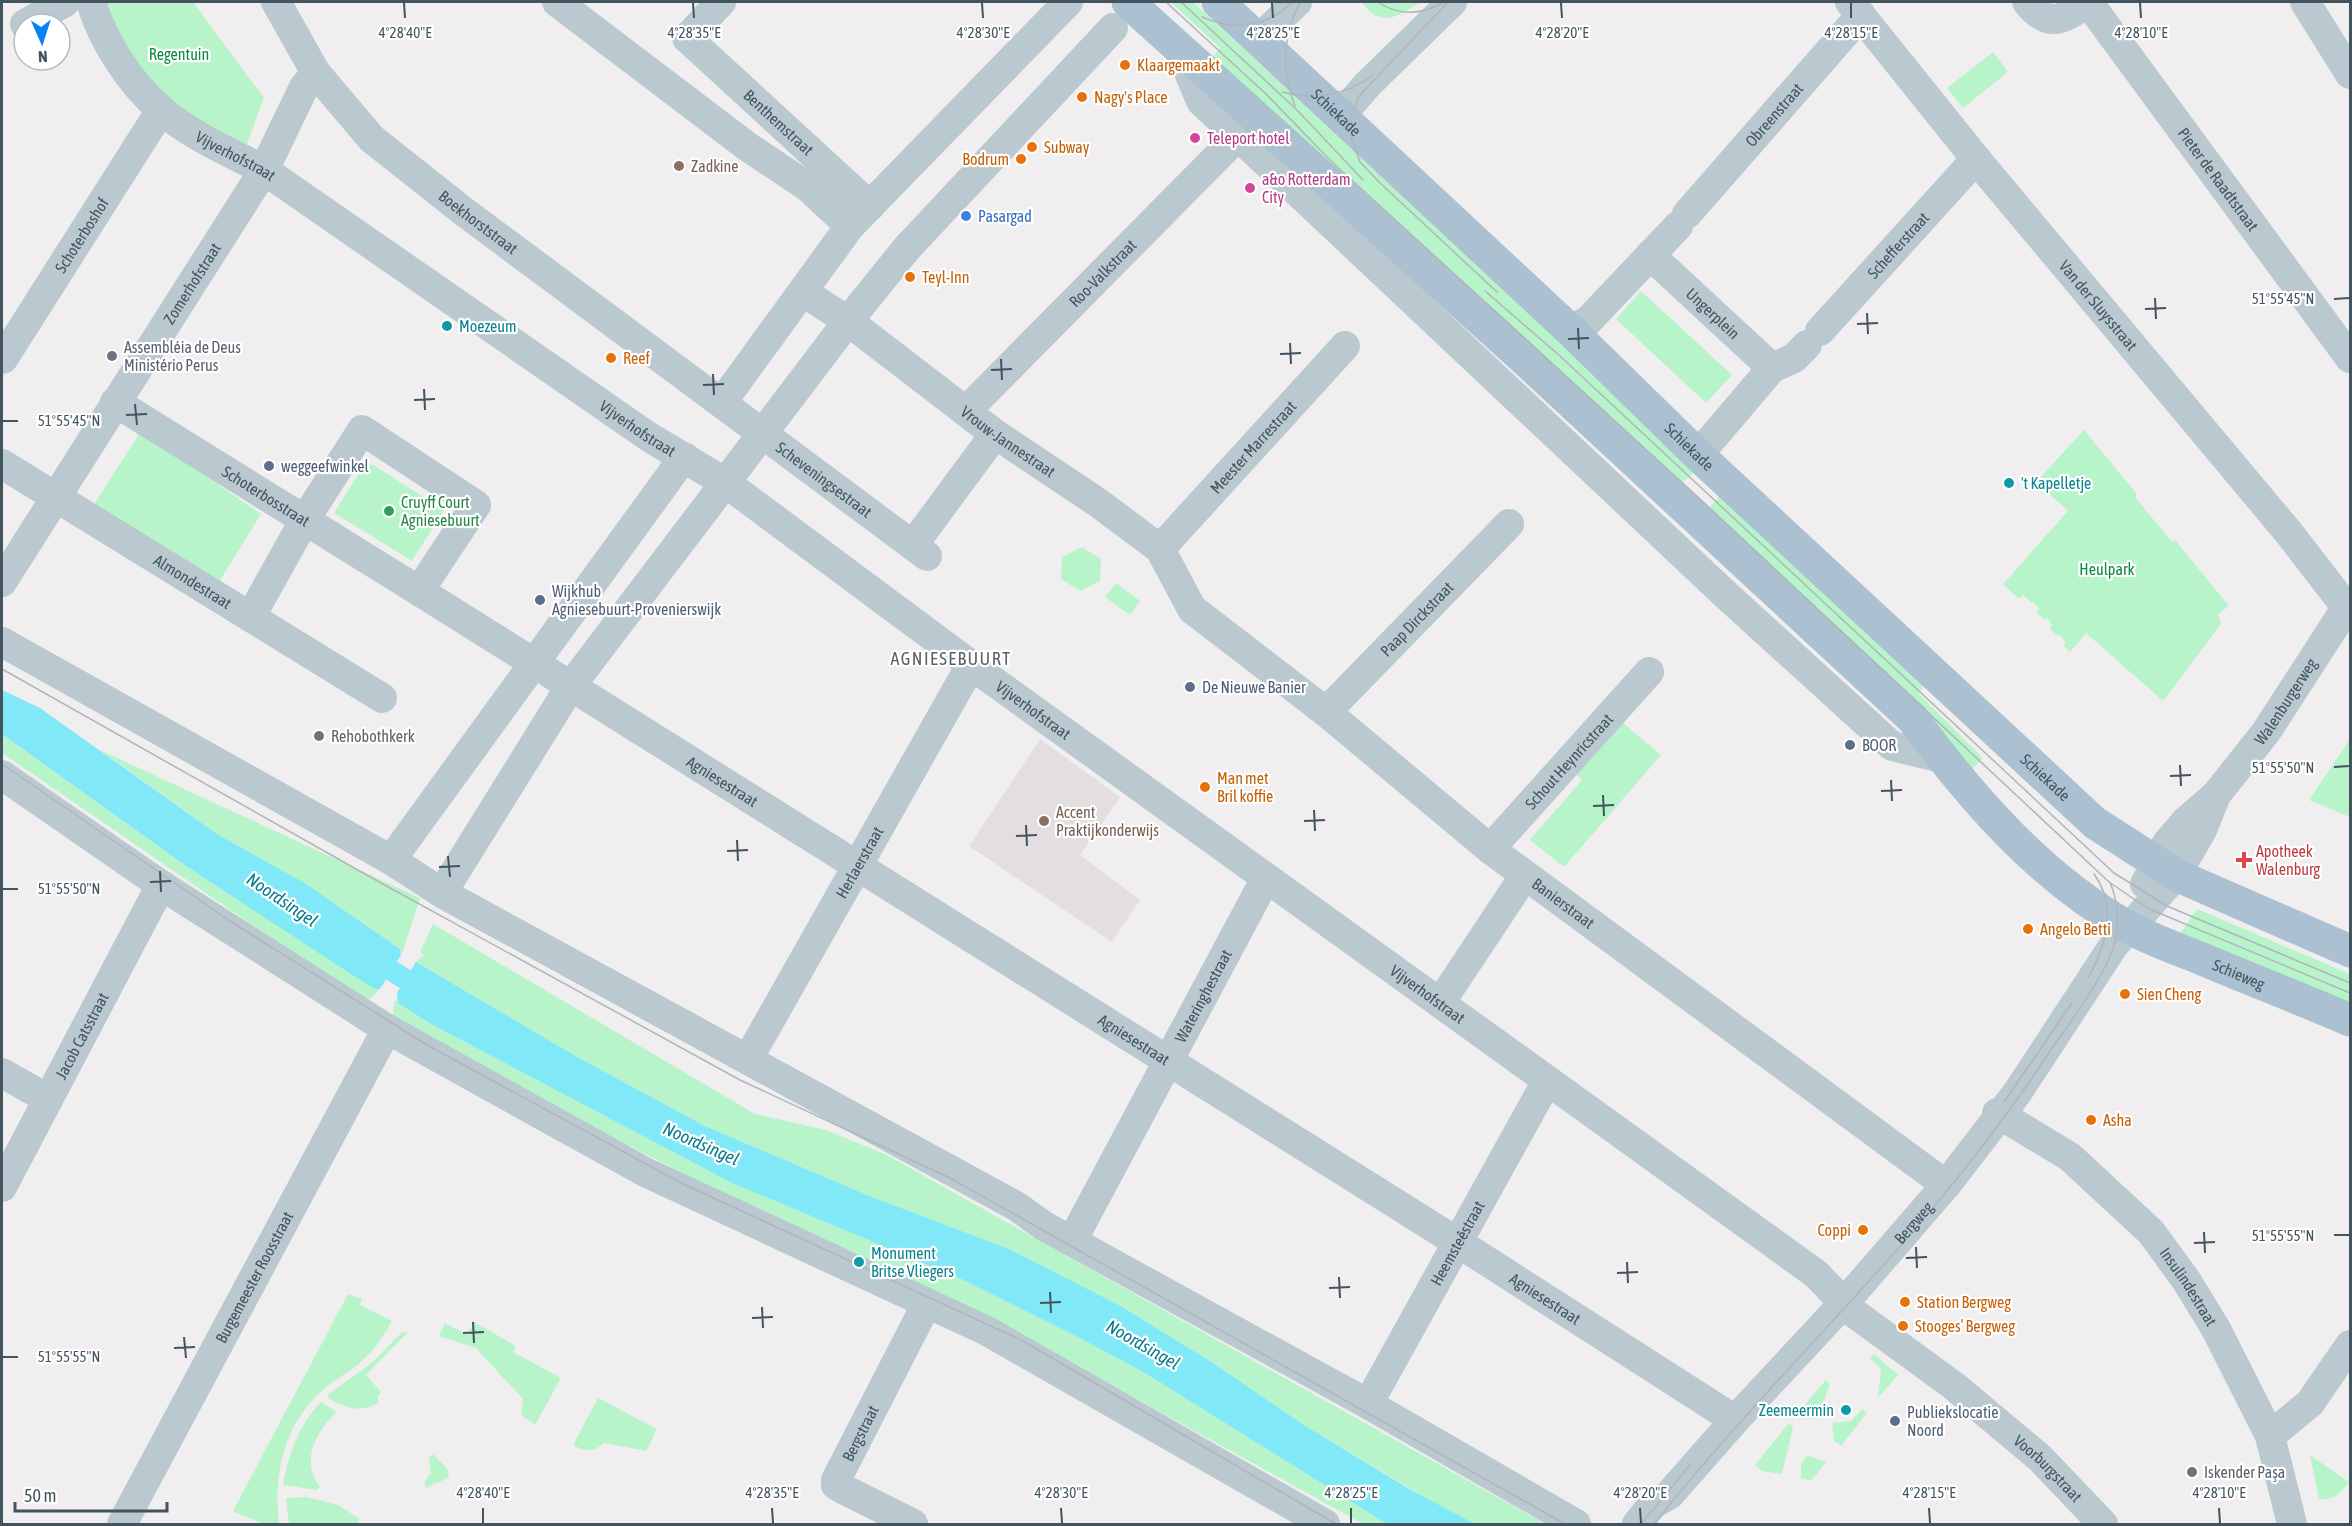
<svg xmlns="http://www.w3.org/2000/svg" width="2352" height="1526" font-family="'Asap Condensed',sans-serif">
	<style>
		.education { fill: #e3dfe1 }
		.green { fill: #b8f4ca }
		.water { fill: #80e8f6 }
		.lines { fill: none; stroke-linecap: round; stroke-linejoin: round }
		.canal { stroke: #80e8f6; stroke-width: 21 }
		.minor { stroke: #bac8cf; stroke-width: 30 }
		.major { stroke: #abc1d1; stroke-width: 33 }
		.tram { stroke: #b0b5ba; stroke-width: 1.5 }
		.ticks { fill: none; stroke: #44545e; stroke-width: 2 }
		.food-dot { fill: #e8710a; stroke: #fff; stroke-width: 2 }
		.hotel-dot { fill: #d1479c; stroke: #fff; stroke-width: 2 }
		.education-dot { fill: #8d6e63; stroke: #fff; stroke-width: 2 }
		.shop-dot { fill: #3f7fe0; stroke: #fff; stroke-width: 2 }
		.culture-dot { fill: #0f9aa8; stroke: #fff; stroke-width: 2 }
		.worship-dot { fill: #6b7280; stroke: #fff; stroke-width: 2 }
		.service-dot { fill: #5c6f8a; stroke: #fff; stroke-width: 2 }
		.leisure-dot { fill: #2e9e5b; stroke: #fff; stroke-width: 2 }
		.health-dot { fill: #e0444e; stroke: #fff; stroke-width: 2 }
		.labels { text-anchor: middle; stroke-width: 4.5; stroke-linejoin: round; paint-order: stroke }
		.park-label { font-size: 16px; fill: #0d883f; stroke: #fff }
		.food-label { font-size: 16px; fill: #c56008; stroke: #fff; text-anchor: start }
		.street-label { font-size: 16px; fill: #44545e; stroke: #fff }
		.hotel-label { font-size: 16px; fill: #b23c85; stroke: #fff; text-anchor: start }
		.education-label { font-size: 16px; fill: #785e54; stroke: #fff; text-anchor: start }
		.shop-label { font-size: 16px; fill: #366cbe; stroke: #fff; text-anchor: start }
		.culture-label { font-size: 16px; fill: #0d838f; stroke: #fff; text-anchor: start }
		.worship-label { font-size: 16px; fill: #5b616d; stroke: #fff; text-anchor: start }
		.service-label { font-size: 16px; fill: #4e5e75; stroke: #fff; text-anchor: start }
		.leisure-label { font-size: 16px; fill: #27864d; stroke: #fff; text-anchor: start }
		.health-label { font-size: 16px; fill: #be3a42; stroke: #fff; text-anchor: start }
		.neighbourhood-label { font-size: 18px; letter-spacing: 1.5px; fill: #5a6064; stroke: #fff }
		.water-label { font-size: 18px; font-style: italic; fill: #047c8d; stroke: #fff }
		.ticks-label { font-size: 15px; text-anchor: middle; fill: #44545e; stroke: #fff; stroke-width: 4.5; stroke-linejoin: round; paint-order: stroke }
	</style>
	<rect width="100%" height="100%" fill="#f1eeef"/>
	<!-- education -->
	<path class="education" d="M1040,739L1120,797L1080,855L1140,900L1112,942L969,846Z"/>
	<!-- green -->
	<path class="green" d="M103,2H193L264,98L242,157L183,118L118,40Z
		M1171,2H1193L1698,470L1674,489L1212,58L1220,48Z
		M1362,2H1420C1400,16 1380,29 1362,2Z
		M1993,52L2008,72L1963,108L1947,88Z
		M1641,291L1732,375L1706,403L1616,319Z
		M2084,430L2137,494L2135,497L2172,542L2175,540L2229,606L2218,614L2221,624L2163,701L2086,633L2070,652L2063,645L2066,642L2060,635L2058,636L2050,629L2052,625L2047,618L2045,620L2036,612L2039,609L2034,602L2032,603L2023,595L2019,599L2003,584L2068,511L2036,482Z
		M141,431L261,514L219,582L93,506Z
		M367,461L444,510L412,561L334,513Z
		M1722,494L1924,684L1919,694L1983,758L1968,773L1703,514Z
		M1082,547L1101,559L1100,581L1080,591L1061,579L1062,557Z
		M1116,583L1140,601L1130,615L1105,597Z
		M1621,721L1661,755L1564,867L1530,840L1582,780L1573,771Z
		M2,734L186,866L379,990L366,1003L2,753Z
		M2350,739V817L2309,800Z
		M100,750L420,898L402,954L400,949L306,885L217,834Z
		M2197,909L2350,974V1007L2179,935Z
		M433,924L755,1114L826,1130L885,1154L1545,1524H1475L1449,1512L1304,1425L1210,1361L1119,1305L1009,1249L867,1195L705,1126L579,1058L416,962L424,955L420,952Z
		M395,1000L431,1024L732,1183L959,1278L1072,1334L1145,1373L1387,1524H1363L974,1309L702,1183L569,1115L392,1018Z
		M348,1294L362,1299L360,1305L392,1321C385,1332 378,1346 368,1355C355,1369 338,1377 324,1389C284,1423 273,1475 279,1524H263L233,1511Z
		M474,1322L516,1346L513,1352L561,1378L535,1425L521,1415L523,1399L476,1348L439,1336L445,1323L467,1335Z
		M402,1332H408L366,1375L381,1392L377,1397L379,1402C362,1414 345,1408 328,1398L329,1394L373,1362Z
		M1874,1354L1898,1375L1878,1398L1881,1369L1870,1358Z
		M1826,1380L1830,1384L1817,1419H1803L1797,1414Z
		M598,1398L657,1429L646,1451L604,1443C592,1453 586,1452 573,1445Z
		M321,1402L337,1412C316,1431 300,1461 320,1487L317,1490L283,1485C289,1454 298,1425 321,1402Z
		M1862,1409L1867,1413L1841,1446L1834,1441L1832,1423L1851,1421Z
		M1789,1423L1793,1427L1782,1474L1762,1471L1755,1465Z
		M433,1454L449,1471L448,1478L426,1488L424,1482L431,1473L429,1458Z
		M1807,1455L1826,1462L1811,1481L1801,1478V1464Z
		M2310,1455L2349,1482C2342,1493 2333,1501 2319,1499Z
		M307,1497L338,1505L360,1519L356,1524H289L286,1498Z"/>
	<!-- water -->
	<path class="water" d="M2,690L40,708L217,834L306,884L400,949L401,955L380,989H375L357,978L186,866L2,734Z
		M416,962L579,1058L705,1126L867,1195L1009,1249L1119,1305L1210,1361L1304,1425L1411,1490L1475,1524H1387L1145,1373L1072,1334L959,1278L732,1183L431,1024L398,1003L397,993Z"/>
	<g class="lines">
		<!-- canal -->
		<path class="canal" d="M368,957L429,993"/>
		<!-- minor -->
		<g class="minor">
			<path id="s1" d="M91,2C103,41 129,82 160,109C188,134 231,153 264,170L649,437L726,483L971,665L1816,1274L1854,1313L1954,1386L2040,1458L2103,1524"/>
			<path id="s2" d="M276,2L316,73L372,139L463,211L927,556"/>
			<path d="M557,2L748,147L808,187L850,226"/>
			<path id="s3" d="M721,2L687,38L870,206"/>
			<path id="s4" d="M1850,2L1976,159L2289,533L2347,608"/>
			<path d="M2027,2C2049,30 2064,19 2088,2"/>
			<path id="s5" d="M2088,2L2350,358"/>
			<path d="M2305,2L2350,74"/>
			<path d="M25,24L65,2"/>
			<path d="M1259,39L1297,2"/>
			<path d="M1178,46L1201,101L1726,595L1892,746L1942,758"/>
			<path d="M1340,116L1368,84L1452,2"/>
			<path id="s6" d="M1687,214L1861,15"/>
			<path id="s7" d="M1650,255L1772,368"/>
			<path id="s8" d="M803,292L848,321L995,434L1097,502L1160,549L1192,609L1326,712L1490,849L1946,1185"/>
			<path d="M1570,330L1588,321L1678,226"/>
			<path id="s9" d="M1820,331L1976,159"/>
			<path id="s10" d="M2,358L3,359L161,110"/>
			<path id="s11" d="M115,402L419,591L476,505L362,430L304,521L251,616"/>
			<path d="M722,402L850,226L1068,2"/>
			<path id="s12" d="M966,411L1239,135"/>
			<path d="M1698,455L1772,368L1794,358L1807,345"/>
			<path id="s13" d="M2,464L382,698"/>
			<path d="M913,545L995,434"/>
			<path id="s14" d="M1160,549L1345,346"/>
			<path id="s15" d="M2,582L264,170L304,87L316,73"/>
			<path id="s16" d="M419,591L1457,1242L1735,1420"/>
			<path d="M2,642L391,860L442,893L1016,1206L1044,1226L1368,1404L1576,1524"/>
			<path id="s17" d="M1326,712L1509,524"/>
			<path d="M2,775L161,885L387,1029L645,1172L987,1331L1325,1524"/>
			<path id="s18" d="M1490,849L1649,672"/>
			<path d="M391,860L684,457"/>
			<path id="s19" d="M2145,884L2167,843L2186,821L2216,795L2266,732L2350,602"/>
			<path d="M442,893L570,687L848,321L907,248L1113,28"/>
			<path d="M1440,1003L1525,875"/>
			<path id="s20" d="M748,1059L971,665"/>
			<path d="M2,1073L48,1099"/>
			<path id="s21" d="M1997,1113L2070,1157L2151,1232L2186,1280L2216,1329L2270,1436L2292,1524"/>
			<path id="s22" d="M2,1187L161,885"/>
			<path id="s23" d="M1072,1241L1266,878"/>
			<path id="s24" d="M1368,1404L1547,1081"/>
			<path d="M2270,1436L2310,1403L2350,1345"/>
			<path id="s25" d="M122,1524L387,1029"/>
			<path id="s26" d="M913,1524L841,1488L836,1485V1480L926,1305"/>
			<path id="s27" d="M1637,1524L1653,1504L1669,1495L1735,1420L1844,1303L1946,1185L2017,1093L2114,945L2176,875L2202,830L2216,795"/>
		</g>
		<!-- major -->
		<g class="major">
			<path id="s28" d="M1128,2L1521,356L1913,719C1972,799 2041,878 2128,927C2153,941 2181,950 2207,961C2255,981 2303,1000 2350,1020"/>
			<path id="s29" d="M1218,2L1570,330L1698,455L2095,823L2176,875L2350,951"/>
		</g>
		<!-- tram -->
		<path class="tram" d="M1166,2L1266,94L1332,162L1699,498L2109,882L2147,908L2350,993
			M1181,2L1297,110L1363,180
			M1378,2C1398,16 1421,15 1442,3
			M1448,2L1359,96L1351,117V137L1360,162L1380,183L1497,292
			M1202,17C1235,31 1267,27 1293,2
			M1283,92C1312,101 1348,94 1372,76
			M1295,106C1281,71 1283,35 1300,2
			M1485,291L1560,356L2114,873L2167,906L2350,983
			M2,669L372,878L740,1080L950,1178L1565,1524
			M2,764L230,921L427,1045L681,1183L1023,1341L1336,1524
			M2088,978C2106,946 2118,907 2094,874
			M2004,1102L2072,1003
			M1641,1524L1690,1465
			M1654,1524C1722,1438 1797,1361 1870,1280C1934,1210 1994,1135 2047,1056C2065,1029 2104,978 2113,948C2120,926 2119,904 2110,882"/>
	</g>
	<!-- ticks -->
	<path class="ticks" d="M404,3L405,18M693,3L694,18M982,3L983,18M1272,3L1273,18M1561,3L1562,18M1851,3V18M2140,3L2141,18M2155,298L2156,319M2334,299L2349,298M2145,309L2166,308M1867,313L1868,334M1857,324L1878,323M1578,328L1579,349M1568,339L1589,338M1290,343L1291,364M1280,354L1301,353M1001,359L1002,380M991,370L1012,369M713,374L714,395M703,385L724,384M424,389L425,410M414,400L435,399M135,404L137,425M126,415L147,414M3,421H18M2180,765L2181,786M2334,767L2349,766M2170,776L2191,775M1891,780L1892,801M1881,791L1902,790M1603,795L1604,816M1593,806L1614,805M1314,810L1315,831M1304,821L1325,820M1026,825L1027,846M1016,836L1037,835M737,840L738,861M727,851L748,850M448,856L450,877M439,867L460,866M160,871L161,892M150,882L171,881M3,889H18M2204,1232L2205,1253M2334,1235H2349M2194,1243L2215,1242M1916,1247L1917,1268M1906,1258L1927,1257M1627,1262L1628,1283M1617,1273L1638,1272M1339,1277L1340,1298M1329,1288L1350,1287M1050,1292L1051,1313M1040,1303L1061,1302M762,1307L763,1328M752,1318L773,1317M473,1322L474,1343M463,1333L484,1332M184,1337L186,1358M174,1348L195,1347M3,1357H18M483,1508V1523M772,1508L773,1523M1061,1508L1062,1523M1351,1508V1523M1640,1508L1641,1523M1929,1508L1930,1523M2219,1508L2220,1523"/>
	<!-- markers -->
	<g class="food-dot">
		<circle cx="1125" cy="65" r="6"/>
		<circle cx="1082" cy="97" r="6"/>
		<circle cx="1032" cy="147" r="6"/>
		<circle cx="1021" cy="159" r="6"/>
		<circle cx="910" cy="277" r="6"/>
		<circle cx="611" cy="358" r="6"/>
		<circle cx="1205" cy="787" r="6"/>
		<circle cx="2028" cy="929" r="6"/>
		<circle cx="2125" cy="994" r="6"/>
		<circle cx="2091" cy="1120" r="6"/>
		<circle cx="1863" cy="1230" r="6"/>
		<circle cx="1905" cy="1302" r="6"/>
		<circle cx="1903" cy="1326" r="6"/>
	</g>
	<g class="hotel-dot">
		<circle cx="1195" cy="138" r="6"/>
		<circle cx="1250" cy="188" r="6"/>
	</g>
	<g class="education-dot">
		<circle cx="679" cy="166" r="6"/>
		<circle cx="1044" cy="821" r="6"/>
	</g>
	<circle class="shop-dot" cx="966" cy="216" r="6"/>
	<g class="culture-dot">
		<circle cx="447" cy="326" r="6"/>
		<circle cx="2009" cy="483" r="6"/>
		<circle cx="859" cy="1262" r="6"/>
		<circle cx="1846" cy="1410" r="6"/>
	</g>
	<g class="worship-dot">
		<circle cx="112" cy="356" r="6"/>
		<circle cx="319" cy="736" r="6"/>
		<circle cx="2192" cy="1472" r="6"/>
	</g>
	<g class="service-dot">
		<circle cx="269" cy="466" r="6"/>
		<circle cx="540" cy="600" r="6"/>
		<circle cx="1190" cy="687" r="6"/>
		<circle cx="1850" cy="745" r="6"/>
		<circle cx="1895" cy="1421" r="6"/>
	</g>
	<circle class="leisure-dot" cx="389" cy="511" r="6"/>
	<path class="health-dot" d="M2241 851h6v6h6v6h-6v6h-6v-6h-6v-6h6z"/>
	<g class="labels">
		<!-- park labels -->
		<g class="park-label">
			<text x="179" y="60">Regentuin</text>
			<text x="2107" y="575">Heulpark</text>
		</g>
		<!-- food labels -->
		<g class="food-label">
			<text x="1137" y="71">Klaargemaakt</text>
			<text x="1094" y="103">Nagy's Place</text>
			<text x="1044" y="153">Subway</text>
			<text x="1009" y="165" text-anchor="end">Bodrum</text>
			<text x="922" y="283">Teyl-Inn</text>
			<text x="623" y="364">Reef</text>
			<text x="1217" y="784">Man met<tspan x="1217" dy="18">Bril koffie</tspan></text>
			<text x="2040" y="935">Angelo Betti</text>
			<text x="2137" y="1000">Sien Cheng</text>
			<text x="2103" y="1126">Asha</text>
			<text x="1851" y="1236" text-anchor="end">Coppi</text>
			<text x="1917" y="1308">Station Bergweg</text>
			<text x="1915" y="1332">Stooges’ Bergweg</text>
		</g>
		<!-- street labels -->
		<g class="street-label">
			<text dy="6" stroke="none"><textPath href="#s29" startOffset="162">Schiekade</textPath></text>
			<text dy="6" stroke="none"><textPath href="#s6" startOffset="132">Obreenstraat</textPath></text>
			<text dy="6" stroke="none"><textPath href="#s3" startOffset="174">Benthemstraat</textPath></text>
			<text dy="6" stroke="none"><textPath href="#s1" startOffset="218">Vijverhofstraat</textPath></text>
			<text dy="6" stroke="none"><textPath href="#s5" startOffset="220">Pieter de Raadtstraat</textPath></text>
			<text dy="6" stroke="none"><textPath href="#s2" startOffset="303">Boekhorststraat</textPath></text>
			<text dy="6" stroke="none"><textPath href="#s10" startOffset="148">Schoterboshof</textPath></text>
			<text dy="6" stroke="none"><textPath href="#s9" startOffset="116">Schefferstraat</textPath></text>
			<text dy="6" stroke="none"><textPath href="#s12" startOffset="194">Roo-Valkstraat</textPath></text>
			<text dy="6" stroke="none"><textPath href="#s15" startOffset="354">Zomerhofstraat</textPath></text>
			<text dy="6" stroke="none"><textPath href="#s4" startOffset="392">Van der Sluysstraat</textPath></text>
			<text dy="6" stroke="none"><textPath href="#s7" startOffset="86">Ungerplein</textPath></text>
			<text dy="6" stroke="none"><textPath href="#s1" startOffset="704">Vijverhofstraat</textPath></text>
			<text dy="6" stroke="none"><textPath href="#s8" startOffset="254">Vrouw-Jannestraat</textPath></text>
			<text dy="6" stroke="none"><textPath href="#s14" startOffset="138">Meester Marrestraat</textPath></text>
			<text dy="6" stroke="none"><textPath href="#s29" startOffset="648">Schiekade</textPath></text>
			<text dy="6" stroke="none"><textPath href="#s2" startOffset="734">Scheveningsestraat</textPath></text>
			<text dy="6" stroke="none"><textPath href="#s11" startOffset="178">Schoterbosstraat</textPath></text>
			<text dy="6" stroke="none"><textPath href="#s13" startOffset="224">Almondestraat</textPath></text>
			<text dy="6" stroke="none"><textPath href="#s17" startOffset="130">Paap Dirckstraat</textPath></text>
			<text dy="6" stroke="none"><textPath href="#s19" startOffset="232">Walenburgerweg</textPath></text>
			<text dy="6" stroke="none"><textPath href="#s1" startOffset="1190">Vijverhofstraat</textPath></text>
			<text dy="6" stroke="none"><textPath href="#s18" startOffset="118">Schout Heynricstraat</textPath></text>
			<text dy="6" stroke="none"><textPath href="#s29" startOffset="1134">Schiekade</textPath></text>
			<text dy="6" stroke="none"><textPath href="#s16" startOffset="358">Agniesestraat</textPath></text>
			<text dy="6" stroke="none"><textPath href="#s20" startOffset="226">Herlaerstraat</textPath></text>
			<text dy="6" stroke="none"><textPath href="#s8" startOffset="982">Banierstraat</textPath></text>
			<text dy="6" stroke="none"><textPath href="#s28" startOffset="1485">Schieweg</textPath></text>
			<text dy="6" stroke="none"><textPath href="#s1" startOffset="1676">Vijverhofstraat</textPath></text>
			<text dy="6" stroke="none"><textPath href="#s23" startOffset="278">Wateringhestraat</textPath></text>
			<text dy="6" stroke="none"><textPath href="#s22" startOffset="171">Jacob Catsstraat</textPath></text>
			<text dy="6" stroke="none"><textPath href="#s16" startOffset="844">Agniesestraat</textPath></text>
			<text dy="6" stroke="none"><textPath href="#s27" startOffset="410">Bergweg</textPath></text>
			<text dy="6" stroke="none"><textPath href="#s24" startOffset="184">Heemsteêstraat</textPath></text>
			<text dy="6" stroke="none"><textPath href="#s25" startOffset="280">Burgemeester Roosstraat</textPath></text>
			<text dy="6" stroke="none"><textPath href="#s21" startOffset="262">Insulindestraat</textPath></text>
			<text dy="6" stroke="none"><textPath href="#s16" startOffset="1330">Agniesestraat</textPath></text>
			<text dy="6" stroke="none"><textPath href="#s26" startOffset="144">Bergstraat</textPath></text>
			<text dy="6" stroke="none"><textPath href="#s1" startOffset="2458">Voorburgstraat</textPath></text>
		</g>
		<!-- hotel labels -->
		<g class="hotel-label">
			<text x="1207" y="144">Teleport hotel</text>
			<text x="1262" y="185">a&amp;o Rotterdam<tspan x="1262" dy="18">City</tspan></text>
		</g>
		<!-- education labels -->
		<g class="education-label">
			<text x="691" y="172">Zadkine</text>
			<text x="1056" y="818">Accent<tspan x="1056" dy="18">Praktijkonderwijs</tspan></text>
		</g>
		<!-- shop labels -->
		<g class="shop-label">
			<text x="978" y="222">Pasargad</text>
		</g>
		<!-- culture labels -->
		<g class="culture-label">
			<text x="459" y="332">Moezeum</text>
			<text x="2021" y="489">'t Kapelletje</text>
			<text x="871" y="1259">Monument<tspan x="871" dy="18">Britse Vliegers</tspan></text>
			<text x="1834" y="1416" text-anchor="end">Zeemeermin</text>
		</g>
		<!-- worship labels -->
		<g class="worship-label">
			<text x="124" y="353">Assembléia de Deus<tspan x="124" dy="18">Ministério Perus</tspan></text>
			<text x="331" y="742">Rehobothkerk</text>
			<text x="2204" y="1478">Iskender Paşa</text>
		</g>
		<!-- service labels -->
		<g class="service-label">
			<text x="281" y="472">weggeefwinkel</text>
			<text x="552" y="597">Wijkhub<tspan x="552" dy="18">Agniesebuurt-Provenierswijk</tspan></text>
			<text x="1202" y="693">De Nieuwe Banier</text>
			<text x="1862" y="751">BOOR</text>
			<text x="1907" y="1418">Publiekslocatie<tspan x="1907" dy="18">Noord</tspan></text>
		</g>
		<!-- leisure labels -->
		<g class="leisure-label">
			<text x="401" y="508">Cruyff Court<tspan x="401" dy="18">Agniesebuurt</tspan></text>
		</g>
		<!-- health labels -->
		<g class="health-label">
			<text x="2256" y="857">Apotheek<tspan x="2256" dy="18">Walenburg</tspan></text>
		</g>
		<!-- neighbourhood labels -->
		<g class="neighbourhood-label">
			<text x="951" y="665">AGNIESEBUURT</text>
		</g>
		<!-- water labels -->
		<g class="water-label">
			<text transform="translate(282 900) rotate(34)" y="6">Noordsingel</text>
			<text transform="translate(701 1144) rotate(24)" y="6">Noordsingel</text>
			<text transform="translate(1143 1345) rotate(30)" y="6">Noordsingel</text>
		</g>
	</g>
	<g class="ticks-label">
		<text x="405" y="38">4°28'40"E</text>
		<text x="694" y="38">4°28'35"E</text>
		<text x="983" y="38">4°28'30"E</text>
		<text x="1273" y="38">4°28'25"E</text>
		<text x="1562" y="38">4°28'20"E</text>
		<text x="1851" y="38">4°28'15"E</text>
		<text x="2141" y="38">4°28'10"E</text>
		<text x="2283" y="304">51°55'45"N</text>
		<text x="69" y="426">51°55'45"N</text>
		<text x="2283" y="773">51°55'50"N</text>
		<text x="69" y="894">51°55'50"N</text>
		<text x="2283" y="1241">51°55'55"N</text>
		<text x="69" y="1362">51°55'55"N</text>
		<text x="483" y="1498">4°28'40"E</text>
		<text x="772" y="1498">4°28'35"E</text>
		<text x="1061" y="1498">4°28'30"E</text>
		<text x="1351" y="1498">4°28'25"E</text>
		<text x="1640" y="1498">4°28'20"E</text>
		<text x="1929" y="1498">4°28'15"E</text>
		<text x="2219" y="1498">4°28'10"E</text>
	</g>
	<!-- border -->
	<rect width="2352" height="1526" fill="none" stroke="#44545e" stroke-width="6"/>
	<!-- north arrow -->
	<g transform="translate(42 42) rotate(177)"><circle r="28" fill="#ffffff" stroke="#b4bbbf" stroke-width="1.5"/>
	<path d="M0-4.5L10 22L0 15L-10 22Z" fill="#0583f5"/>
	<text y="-9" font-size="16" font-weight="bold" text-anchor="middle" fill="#44545e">N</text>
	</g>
	<!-- scale -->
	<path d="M15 1502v9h152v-9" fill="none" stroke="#44545e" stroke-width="3"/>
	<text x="24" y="1502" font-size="18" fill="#44545e" stroke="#ffffff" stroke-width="4.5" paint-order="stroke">50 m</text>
</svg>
